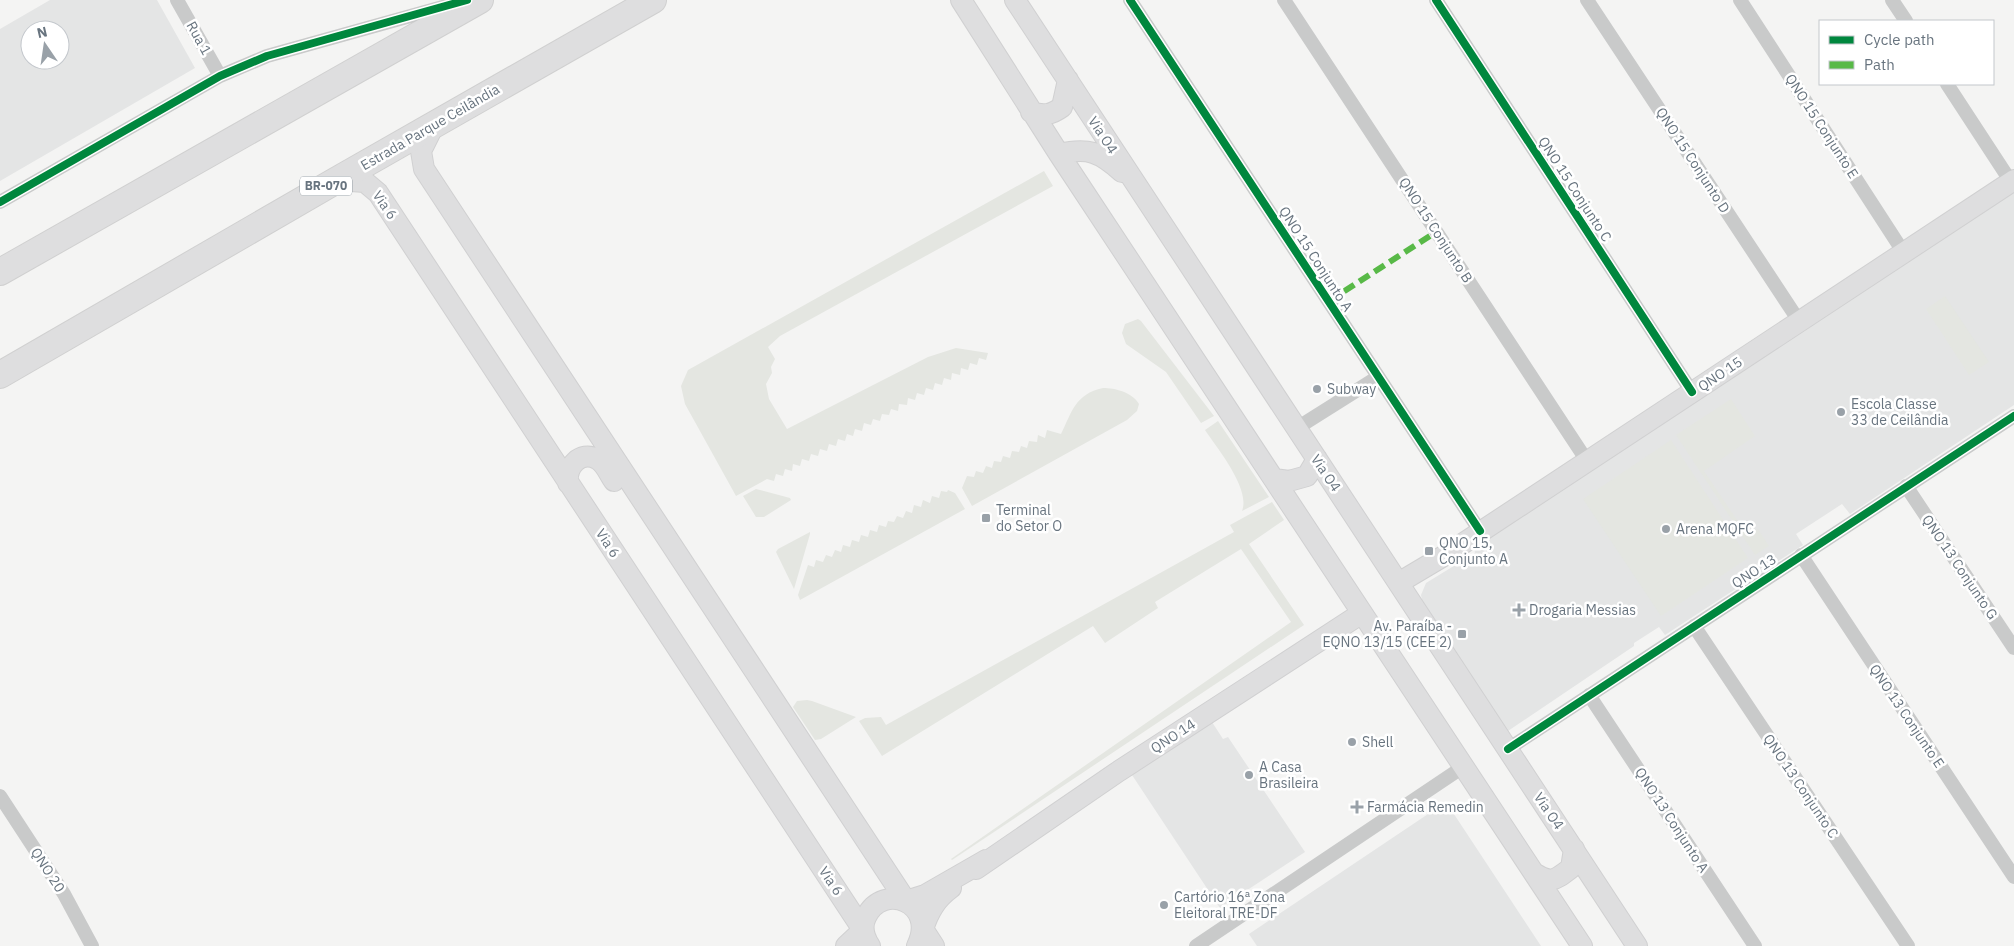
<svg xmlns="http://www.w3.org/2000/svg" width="2014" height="946" font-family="'IBM Plex Sans',sans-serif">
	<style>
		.built { fill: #e4e5e5; fill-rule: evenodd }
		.green { fill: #e4e6e1 }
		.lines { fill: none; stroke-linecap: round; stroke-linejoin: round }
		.secondary-casing { stroke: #d0d0d1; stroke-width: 22 }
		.motorway-casing { stroke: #d0d0d0; stroke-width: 28 }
		.minor { stroke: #c9caca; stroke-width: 14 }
		.secondary { stroke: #dededf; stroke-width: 20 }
		.motorway { stroke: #dededf; stroke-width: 26 }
		.quiet { stroke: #58b947; stroke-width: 6; stroke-dasharray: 12 6; stroke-linecap: butt }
		.cycleway-casing { stroke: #fff; stroke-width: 11 }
		.cycleway { stroke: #00873e; stroke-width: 8 }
		.poi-dot { fill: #99a1a8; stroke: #fff; stroke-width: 2 }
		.labels { text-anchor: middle; stroke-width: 5; stroke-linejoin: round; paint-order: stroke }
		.shield { fill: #fff; stroke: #959ea5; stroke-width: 1 }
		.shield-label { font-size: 12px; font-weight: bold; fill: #68747f }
		.street-label { font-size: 14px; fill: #68747f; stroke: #fff }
		.poi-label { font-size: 14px; fill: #68747f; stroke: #fff; text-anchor: start }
	</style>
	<rect width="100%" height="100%" fill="#f4f4f3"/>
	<!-- built -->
	<path class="built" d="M50,0H157L195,68L0,181V29ZM30,30H60V60H30Z
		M2014,190V405L1850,514L1842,504L1796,534L1803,545L1665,635L1659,627L1634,643V646L1508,731L1422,600L1421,595L1426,583L1475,553L1474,547Z
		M1212,722L1223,739L1228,737L1305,852L1220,908L1132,775Z
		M1446,802L1541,946H1257L1249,934Z"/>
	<!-- green -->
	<path class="green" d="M1044,171L1053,186L780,336L768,347L775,359L771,367L772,373L766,384L769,399L787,429L928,357L956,348L988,353L986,360L979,358L977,365L970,363L968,370L961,368L960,375L952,373L951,380L944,378L942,385L935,383L933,390L926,388L924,395L917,393L915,400L908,398L907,405L899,404L898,411L891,409L889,415L882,414L880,421L873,419L871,425L864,423L862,431L855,429L853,436L847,434L845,441L838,439L836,446L829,444L827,451L820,449L818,456L811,454L809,461L802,459L800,466L793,464L792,471L785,469L783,476L776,474L774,481L767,479L736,496L685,404L681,386L688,370Z
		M1945,296L1989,362L1969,375L1926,309Z
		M1138,319L1141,321L1214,416L1201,423L1166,372L1126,344L1122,333L1125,324Z
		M1103,388C1115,388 1132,392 1139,404L1137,411L1127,420L972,506L962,488L967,476L974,477L976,471L983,473L986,466L992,468L994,461L1001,462L1003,456L1010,458L1012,451L1019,452L1021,446L1027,448L1029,441L1037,442L1038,435L1045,438L1047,430L1061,434C1072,412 1075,394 1103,388Z
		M1731,399L1755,436L1704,471L1747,535L1758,529L1769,546L1755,555L1676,435Z
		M1218,421L1269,497L1242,511C1251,489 1217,448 1205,430Z
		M1671,440L1748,558L1661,616L1583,499Z
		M756,489L790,498L791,500L764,517H756L743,496Z
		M948,490L955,493L965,509L800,600L798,595L808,565L814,567L816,560L823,562L826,555L832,557L835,550L841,552L843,545L850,547L852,540L859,542L861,535L868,537L870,530L877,532L879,525L886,527L888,521L894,522L897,516L903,518L906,511L912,513L914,505L921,507L923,500L930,503L932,496L939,498L941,491L947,492Z
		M1272,502L1284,520L1249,544L1304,625L952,860L951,859L1291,622L1241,549L1155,602L1158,608L1105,643L1093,626L882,756L859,721L865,718L881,717L886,725L1234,532L1230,525Z
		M810,532V534L794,589L776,552L778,549Z
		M807,700L812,701L856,717L821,739L815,740L793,707L797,701Z"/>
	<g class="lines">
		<defs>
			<path id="secondary" d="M961,0L1059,154L1582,946
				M1015,0L1637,946
				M1031,112C1044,116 1051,115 1062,107L1068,80
				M434,125L421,151L424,169L906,901L925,895L986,860
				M1059,154C1088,147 1100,152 1122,172
				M337,180L365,182L378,193L863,930L846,946
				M1274,479L1289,481L1307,476L1317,459
				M568,483C566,467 580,450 597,459C605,463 609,474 614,481
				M1400,582L1447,554L2014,180
				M976,869L1119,771L1362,613
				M1534,873C1552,884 1555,880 1571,868L1574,849
				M870,946C864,937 861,927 866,917C883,881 938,903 917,946
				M934,946L923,929C929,911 936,899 951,888"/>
			<path id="motorway" d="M0,272L480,0
				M0,375L337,180L653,0"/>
		</defs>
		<!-- secondary casing -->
		<use href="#secondary" class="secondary-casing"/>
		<!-- motorway casing -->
		<use href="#motorway" class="motorway-casing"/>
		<!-- minor -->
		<path class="minor" d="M177,0L220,76
			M1130,0L1480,531
			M1284,0L1587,461
			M1436,0L1692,392
			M1587,0L1799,321
			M1740,0L1904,253
			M1892,0L1906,21
			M1947,84L2011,182
			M0,202L220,76L267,56L457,3
			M1297,428L1378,377
			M1906,486L2014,648
			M1801,555L2014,877
			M1694,626L1908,946
			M1589,695L1755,946
			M1508,749L2014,416
			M0,796L64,894L92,946
			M1196,946L1463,767"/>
		<!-- secondary -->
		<use href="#secondary" class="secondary"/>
		<!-- motorway -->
		<use href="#motorway" class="motorway"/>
		<!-- quiet -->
		<path class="quiet" d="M1329,301L1436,232"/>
		<defs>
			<path id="cycleway" d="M1130,0L1480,531
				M1436,0L1692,392
				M0,202L220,76L267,56L467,0
				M1508,749L2014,416"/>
		</defs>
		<!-- cycleway casing -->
		<use href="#cycleway" class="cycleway-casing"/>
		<!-- cycleway -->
		<use href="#cycleway" class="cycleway"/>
	</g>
	<!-- markers -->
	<g class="poi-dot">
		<circle cx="1317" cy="389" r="5"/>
		<circle cx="1841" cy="412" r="5"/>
		<rect x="981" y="513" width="10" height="10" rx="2.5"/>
		<circle cx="1666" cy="529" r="5"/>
		<rect x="1424" y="546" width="10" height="10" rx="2.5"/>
		<path d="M1516.5 602.5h5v5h5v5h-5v5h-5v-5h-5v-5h5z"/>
		<rect x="1457" y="629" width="10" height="10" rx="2.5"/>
		<circle cx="1352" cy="742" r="5"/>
		<circle cx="1249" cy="775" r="5"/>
		<path d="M1354.5 799.5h5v5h5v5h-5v5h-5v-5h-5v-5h5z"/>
		<circle cx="1164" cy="905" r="5"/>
	</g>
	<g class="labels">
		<!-- shield labels -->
		<rect class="shield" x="300" y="176.5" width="52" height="19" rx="4"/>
		<g class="shield-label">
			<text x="326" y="190">BR-070</text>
		</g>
		<!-- street labels -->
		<g class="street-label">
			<text transform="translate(199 38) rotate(61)" y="5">Rua 1</text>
			<text transform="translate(1822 126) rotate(57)" y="5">QNO 15 Conjunto E</text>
			<text transform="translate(430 127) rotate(-30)" y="5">Estrada Parque Ceilândia</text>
			<text transform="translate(1103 135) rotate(57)" y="5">Via O4</text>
			<text transform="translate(1693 160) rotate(57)" y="5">QNO 15 Conjunto D</text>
			<text transform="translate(1575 189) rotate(57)" y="5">QNO 15 Conjunto C</text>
			<text transform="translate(385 205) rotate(55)" y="5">Via 6</text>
			<text transform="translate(1436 230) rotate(57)" y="5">QNO 15 Conjunto B</text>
			<text transform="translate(1316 259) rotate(57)" y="5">QNO 15 Conjunto A</text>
			<text transform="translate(1720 374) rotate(-34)" y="5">QNO 15</text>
			<text transform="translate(1326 473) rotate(56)" y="5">Via O4</text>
			<text transform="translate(608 543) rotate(57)" y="5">Via 6</text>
			<text transform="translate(1960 567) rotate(56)" y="5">QNO 13 Conjunto G</text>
			<text transform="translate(1754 571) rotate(-33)" y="5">QNO 13</text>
			<text transform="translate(1907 716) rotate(56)" y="5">QNO 13 Conjunto E</text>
			<text transform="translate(1173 736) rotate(-33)" y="5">QNO 14</text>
			<text transform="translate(1801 786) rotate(56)" y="5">QNO 13 Conjunto C</text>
			<text transform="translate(1549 811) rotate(56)" y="5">Via O4</text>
			<text transform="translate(1672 820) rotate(57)" y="5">QNO 13 Conjunto A</text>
			<text transform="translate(48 870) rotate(57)" y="5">QNO 20</text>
			<text transform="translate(831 881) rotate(56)" y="5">Via 6</text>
		</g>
		<!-- poi labels -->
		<g class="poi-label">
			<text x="1327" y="394">Subway</text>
			<text x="1851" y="409">Escola Classe<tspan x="1851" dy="16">33 de Ceilândia</tspan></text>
			<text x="996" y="515">Terminal<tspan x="996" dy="16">do Setor O</tspan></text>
			<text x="1676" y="534">Arena MQFC</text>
			<text x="1439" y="548">QNO 15,<tspan x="1439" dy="16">Conjunto A</tspan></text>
			<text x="1529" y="615">Drogaria Messias</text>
			<text x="1452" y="631" text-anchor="end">Av. Paraíba -<tspan x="1452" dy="16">EQNO 13/15 (CEE 2)</tspan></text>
			<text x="1362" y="747">Shell</text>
			<text x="1259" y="772">A Casa<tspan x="1259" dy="16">Brasileira</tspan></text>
			<text x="1367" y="812">Farmácia Remedin</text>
			<text x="1174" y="902">Cartório 16ª Zona<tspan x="1174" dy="16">Eleitoral TRE-DF</tspan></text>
		</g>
	</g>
	<!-- legend -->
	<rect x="1819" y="20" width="175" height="65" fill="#ffffff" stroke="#c3c7cc"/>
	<rect x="1829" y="36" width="25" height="8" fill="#00873e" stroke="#c3c7cc"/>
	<text x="1864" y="45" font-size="15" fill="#68747f">Cycle path</text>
	<rect x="1829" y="61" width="25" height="8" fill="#58b947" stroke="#c3c7cc"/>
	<text x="1864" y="70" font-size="15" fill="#68747f">Path</text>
	<!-- north arrow -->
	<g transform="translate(45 45) rotate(347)"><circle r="24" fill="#ffffff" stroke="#c3c7cc"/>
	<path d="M0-4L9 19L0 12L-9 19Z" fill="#99a1a8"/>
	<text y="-8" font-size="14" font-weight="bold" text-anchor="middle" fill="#68747f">N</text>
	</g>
</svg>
